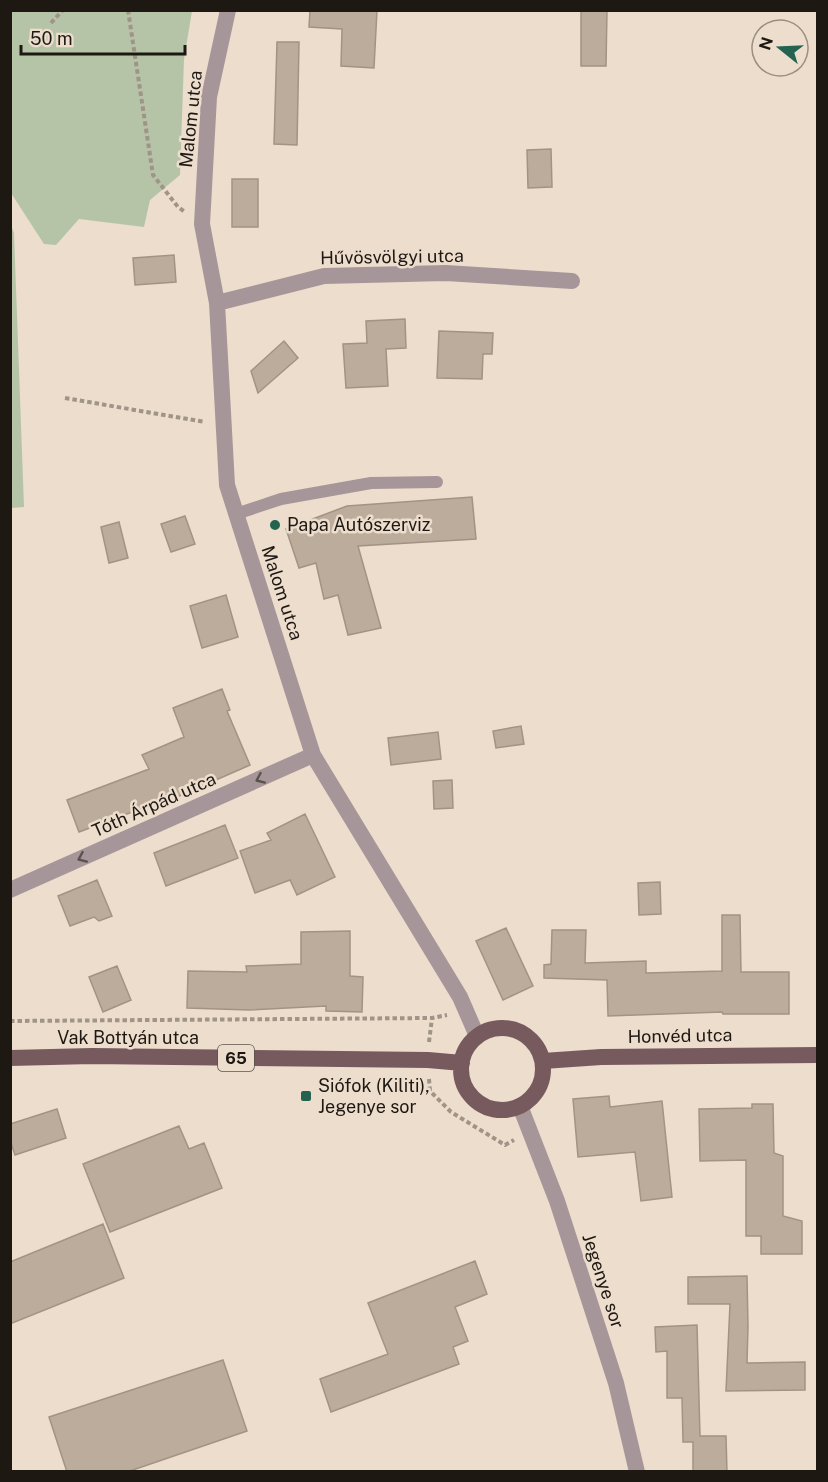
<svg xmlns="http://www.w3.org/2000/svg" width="828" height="1482" font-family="'Public Sans',sans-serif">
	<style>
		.green { fill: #b5c4a7 }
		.building { fill: #bbac9c; stroke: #a29384; stroke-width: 1.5 }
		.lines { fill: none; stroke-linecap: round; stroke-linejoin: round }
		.path { stroke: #a09488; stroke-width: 4; stroke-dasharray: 4.5 3; stroke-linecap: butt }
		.service { stroke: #a79699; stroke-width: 12 }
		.minor { stroke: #a79699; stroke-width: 16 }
		.primary { stroke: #775a5e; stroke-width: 16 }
		.oneway { stroke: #5b514f }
		.poi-dot { fill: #236350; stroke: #edddcd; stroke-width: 2 }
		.labels { text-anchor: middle; stroke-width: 5; stroke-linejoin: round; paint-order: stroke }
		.shield { fill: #edddcd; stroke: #5b534a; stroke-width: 1.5 }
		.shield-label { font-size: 16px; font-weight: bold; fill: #1d1812 }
		.street-label { font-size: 18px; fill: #1d1812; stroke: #edddcd }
		.poi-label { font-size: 18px; fill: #1d1812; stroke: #edddcd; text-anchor: start }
	</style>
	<rect width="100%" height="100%" fill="#edddcd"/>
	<!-- green -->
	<path class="green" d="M10,11H192L184,59L180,175L150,200L144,227L79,219L56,245L44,244L11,193Z
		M11,225L14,233L24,507L11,508Z"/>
	<!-- building -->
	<path class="building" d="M310,10H377L374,68L341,66L342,29L309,27Z
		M581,10H607L606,66H581Z
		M277,42H299L297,145L274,144Z
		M551,149L552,187L528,188L527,150Z
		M232,179H258V227H232Z
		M174,255L176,282L135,285L133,258Z
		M405,319L406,348L386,349L388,386L346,388L343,344L367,343L366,321Z
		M439,331L493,333L492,354H483L482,379L437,378Z
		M284,341L298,358L258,393L251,371Z
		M472,497L476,539L358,546L381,628L348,635L338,595L324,599L316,563L299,568L286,529L347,506Z
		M185,516L195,544L171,552L161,524Z
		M119,522L128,558L109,563L101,527Z
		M226,595L238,637L202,648L190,606Z
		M222,689L230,710L227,711L250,765L152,808L151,805L79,832L67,800L149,769L142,755L184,737L173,708Z
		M521,726L524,744L496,748L493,731Z
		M438,732L441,759L391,765L388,738Z
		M452,780L453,808L434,809L433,781Z
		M305,814L335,877L297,895L290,880L255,893L240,851L271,840L267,833Z
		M225,825L238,858L166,886L154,853Z
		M97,880L112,916L99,921L94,917L70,926L58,896Z
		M660,882L661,914L639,915L638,883Z
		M722,915H740L741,972H789V1014H723L722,1012L608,1016L607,980L544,978V965L551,964L552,930H586L585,963L646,961V973L722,971Z
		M506,928L533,986L503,1000L476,941Z
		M350,931V976L363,977L362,1012L326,1011V1006L249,1010L187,1008L188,971L247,972L246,966L301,964V932Z
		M117,966L131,1000L103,1012L89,977Z
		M609,1096L610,1107L662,1101L672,1197L641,1201L635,1152L578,1157L573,1099Z
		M752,1104H773L774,1153L783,1156V1216L802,1221V1254H761V1236H746V1160L700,1161L699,1109L752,1108Z
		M57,1109L66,1138L15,1155L10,1140V1124Z
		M179,1126L189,1149L204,1143L222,1188L110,1232L83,1164Z
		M103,1224L124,1278L10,1324V1262Z
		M475,1261L487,1294L455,1307L468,1341L453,1347L459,1364L331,1412L320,1379L388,1354L368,1303Z
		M747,1276L748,1326L747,1363L805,1362V1390L726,1391L730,1304H688V1277Z
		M697,1325L700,1436H726L727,1472H693V1442H683L682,1398H667V1351L656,1352L655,1327Z
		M223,1360L247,1431L127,1472H67L49,1417Z"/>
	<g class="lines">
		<!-- path -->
		<path class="path" d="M128,10L153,175L178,207L185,212
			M51,23L63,10
			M65,398L205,422
			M10,1021L432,1018L447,1015
			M429,1042L432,1018
			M429,1079L430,1091L451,1112L505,1145L514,1140"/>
		<!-- service -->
		<path class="service" d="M236,514L281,499L371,483L437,482"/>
		<!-- minor -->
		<path class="minor" d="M228,10L209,97L202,224L217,303L227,485L313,755L460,997L477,1036
			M217,303L324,276L446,273L572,281
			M10,890L313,755
			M520,1106L557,1201L616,1383L637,1472"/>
		<!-- primary -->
		<path class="primary" d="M461 1069a41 41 0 1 1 82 0a41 41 0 1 1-82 0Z
			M10,1058L92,1056L428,1060L462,1063
			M543,1061L601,1057L818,1055"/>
	</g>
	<!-- one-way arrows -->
	<defs><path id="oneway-chevron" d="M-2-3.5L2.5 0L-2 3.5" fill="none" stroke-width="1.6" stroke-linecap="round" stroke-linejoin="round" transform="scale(1.5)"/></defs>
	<g class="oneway">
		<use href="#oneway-chevron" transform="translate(260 779) rotate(156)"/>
		<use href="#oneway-chevron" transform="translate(82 858) rotate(156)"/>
	</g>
	<!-- markers -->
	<g class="poi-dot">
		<circle cx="275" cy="525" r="6"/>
		<rect x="300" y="1090" width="12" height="12" rx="3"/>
	</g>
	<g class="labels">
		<!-- shield labels -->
		<rect class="shield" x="218" y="1045" width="36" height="26" rx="4.5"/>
		<g class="shield-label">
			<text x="236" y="1064">65</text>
		</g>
		<!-- street labels -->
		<g class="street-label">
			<text transform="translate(191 119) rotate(-84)" y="6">Malom utca</text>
			<text transform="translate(392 257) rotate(-1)" y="6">Hűvösvölgyi utca</text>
			<text transform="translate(282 593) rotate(72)" y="6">Malom utca</text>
			<text transform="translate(154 805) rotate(-24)" y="6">Tóth Árpád utca</text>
			<text transform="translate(680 1036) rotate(-1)" y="6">Honvéd utca</text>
			<text x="128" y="1044">Vak Bottyán utca</text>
			<text transform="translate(603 1281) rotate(72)" y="6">Jegenye sor</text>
		</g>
		<!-- poi labels -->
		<g class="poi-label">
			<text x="287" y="531">Papa Autószerviz</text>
			<text x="318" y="1092">Siófok (Kiliti),<tspan x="318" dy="21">Jegenye sor</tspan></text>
		</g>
	</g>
	<!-- border -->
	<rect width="828" height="1482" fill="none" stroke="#1d1812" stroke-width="24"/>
	<!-- north arrow -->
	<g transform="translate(780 48) rotate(288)"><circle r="28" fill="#edddcd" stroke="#9a8e82" stroke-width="1.5"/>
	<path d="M0-4.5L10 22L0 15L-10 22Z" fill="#236350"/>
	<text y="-9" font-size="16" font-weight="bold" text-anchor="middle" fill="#1d1812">N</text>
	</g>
	<!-- scale -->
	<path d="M21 45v9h164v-9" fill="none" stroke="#1d1812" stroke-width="3"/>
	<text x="30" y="45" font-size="18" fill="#1d1812" stroke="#edddcd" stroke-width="4.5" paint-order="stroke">50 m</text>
</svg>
